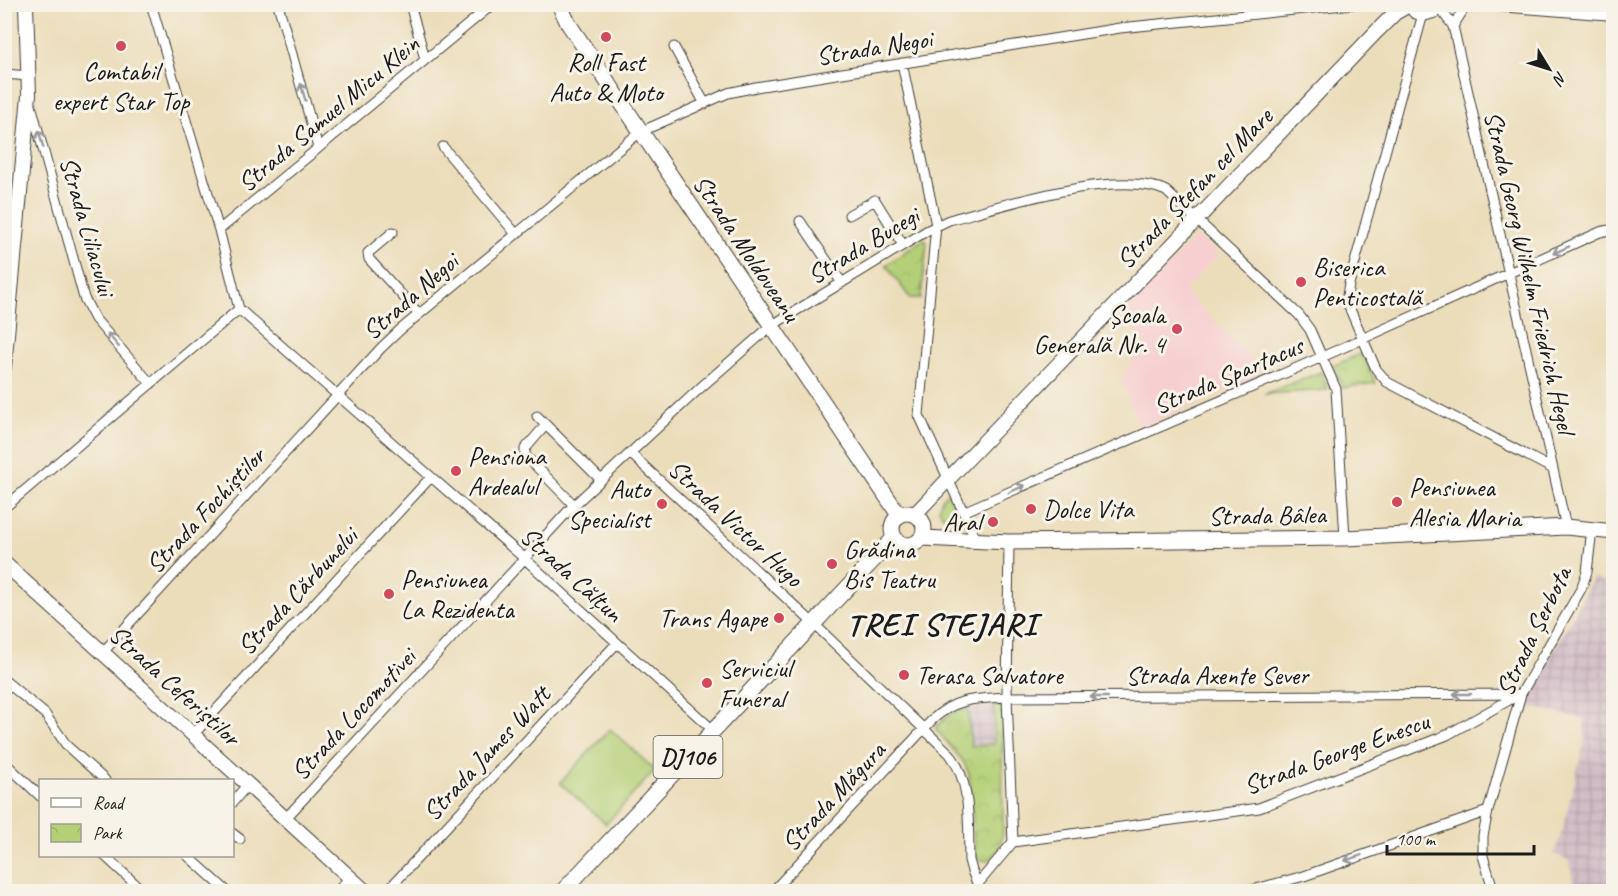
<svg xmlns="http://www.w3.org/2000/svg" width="1618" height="896" font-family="Caveat,sans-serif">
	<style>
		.built { fill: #f7cfd1 }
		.industrial { fill: url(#industrial-grid) }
		.grass { fill: #b4d077; stroke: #68764a; stroke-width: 1.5 }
		.park { fill: url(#park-crowns); stroke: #68764a; stroke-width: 1.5 }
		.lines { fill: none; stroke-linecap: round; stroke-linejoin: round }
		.street-casing { stroke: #3b3934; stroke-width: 11 }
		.secondary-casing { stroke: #3b3934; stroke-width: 16 }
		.primary-casing { stroke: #3b3934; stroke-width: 17 }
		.street { stroke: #fff; stroke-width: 9 }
		.secondary { stroke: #fff; stroke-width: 14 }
		.primary { stroke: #fff; stroke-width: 15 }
		.oneway { stroke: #999 }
		.poi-dot { fill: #d1495b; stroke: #f7f3e8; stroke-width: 2 }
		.labels { text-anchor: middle; stroke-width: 6; stroke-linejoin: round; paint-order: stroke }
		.shield { fill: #f7f3e8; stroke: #5e5c59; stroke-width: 1.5 }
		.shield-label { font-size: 24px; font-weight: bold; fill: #1c1c1c }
		.street-label { font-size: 26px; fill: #1c1c1c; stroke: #f7f3e8 }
		.poi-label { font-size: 26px; fill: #1c1c1c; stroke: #f7f3e8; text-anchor: start }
		.district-label { font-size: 32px; font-weight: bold; letter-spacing: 1.5px; fill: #1c1c1c; stroke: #f7f3e8 }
	</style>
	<defs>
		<pattern id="industrial-grid" width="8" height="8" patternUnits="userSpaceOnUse" patternTransform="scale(1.5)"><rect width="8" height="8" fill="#d2bdc6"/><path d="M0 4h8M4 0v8" fill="none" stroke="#b4a2aa"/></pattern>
		<pattern id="park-crowns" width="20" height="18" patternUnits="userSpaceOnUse" patternTransform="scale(1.5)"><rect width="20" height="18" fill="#b4d077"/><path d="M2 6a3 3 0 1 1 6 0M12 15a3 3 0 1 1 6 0" fill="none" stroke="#9ab266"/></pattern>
	</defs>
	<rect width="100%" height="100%" fill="#f7f3e8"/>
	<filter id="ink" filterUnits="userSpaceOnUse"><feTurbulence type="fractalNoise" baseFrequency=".0167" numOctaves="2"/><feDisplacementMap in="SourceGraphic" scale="12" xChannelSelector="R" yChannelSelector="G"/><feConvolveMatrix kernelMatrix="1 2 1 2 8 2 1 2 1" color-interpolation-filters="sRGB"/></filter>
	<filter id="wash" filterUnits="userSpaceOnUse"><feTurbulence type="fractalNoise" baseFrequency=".008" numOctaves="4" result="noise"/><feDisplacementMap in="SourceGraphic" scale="24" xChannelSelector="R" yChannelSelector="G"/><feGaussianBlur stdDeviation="1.35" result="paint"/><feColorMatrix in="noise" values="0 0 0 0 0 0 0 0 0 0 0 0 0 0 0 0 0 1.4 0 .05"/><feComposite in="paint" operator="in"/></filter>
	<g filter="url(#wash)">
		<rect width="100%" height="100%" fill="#ecddba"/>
		<!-- built -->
		<path class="built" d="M1197,236L1218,255L1184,291L1253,361L1260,375L1141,428L1121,379L1146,341L1118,318Z"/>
		<!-- industrial -->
		<path class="industrial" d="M1593,577L1613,586V891H1574L1570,861L1554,854L1563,828L1585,739L1584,719L1527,706L1530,689L1569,624Z
			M994,706L995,744L971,746L968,708Z"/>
		<!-- grass -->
		<path class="grass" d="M948,493L963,520L959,526L942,515L939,508L942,498Z
			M610,729L655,770L606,824L560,783Z"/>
		<!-- park -->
		<path class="park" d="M924,239L927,243L921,298H910L886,265Z
			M1362,353L1376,383L1343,388L1333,366Z
			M1321,372L1328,390L1264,394Z
			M994,706H1002L1003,833L999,850L988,861L976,859L969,774L963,761L935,728L950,714L968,708L971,746L994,744Z"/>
	</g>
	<g filter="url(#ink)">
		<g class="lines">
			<defs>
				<path id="street" d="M151,4L219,230L239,309
					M278,4L318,148
					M410,4L425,59
					M1435,8L1444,14L1453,26L1566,527
					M1423,14L1349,284L1347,296L1349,307L1376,369L1387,382L1553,469
					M1453,26L1467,4
					M674,47L705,104
					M902,63L936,225L919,415L977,542
					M4,74L29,76
					M31,105L84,298L95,319L151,384
					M443,147L516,234
					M849,215L875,200L903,245
					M800,221L842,283
					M219,230L493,4
					M393,232L368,253L369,259L419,314
					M239,309L524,558L713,730
					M537,416L601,480
					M544,427L525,449V455L574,505
					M630,453L813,623L950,754C972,784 968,825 969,860L972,871L981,892
					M4,508L239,309
					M963,512L1322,357L1600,232L1614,229
					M1009,542L1007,697L1013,842
					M103,652L381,348L400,330L640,132L728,93L756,87L1120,28L1353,4
					M4,680L45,714L67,746L105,780
					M193,735L431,477
					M4,762L40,796
					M232,803L248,784
					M286,818L571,508L699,389L771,326L928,230L949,220C1001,206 1118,168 1166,191L1299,315L1310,330L1336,389L1345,538
					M232,833L240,839
					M1013,842L1259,808L1447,735L1518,695
					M105,856L144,892
					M188,856L228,892
					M337,892L350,877
					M386,892L617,643
					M772,892L933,719C957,697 977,699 1007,697L1521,694
					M971,892L1013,842
					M1245,892L1304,876L1488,811
					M1494,892L1483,856V836L1488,811L1521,694L1581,589L1587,572L1592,529"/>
				<path id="secondary" d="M1411,4L1415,11L1423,14L1433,11L1437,4
					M1499,4L1614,13
					M4,367L29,95L26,4
					M915,514L1377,31L1395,13L1411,4
					M4,563L366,892"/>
				<path id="primary" d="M559,4L568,23L899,515
					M892 529a16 16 0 1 1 32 0a16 16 0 1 1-32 0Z
					M922,538L1009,542L1345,538L1566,527L1614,532
					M562,892L894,538"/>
			</defs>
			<!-- street casing -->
			<use href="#street" class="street-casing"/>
			<!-- secondary casing -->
			<use href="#secondary" class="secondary-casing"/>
			<!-- primary casing -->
			<use href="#primary" class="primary-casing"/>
			<!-- street -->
			<use href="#street" class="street"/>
			<!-- secondary -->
			<use href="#secondary" class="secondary"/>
			<!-- primary -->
			<use href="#primary" class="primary"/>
		</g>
		<!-- one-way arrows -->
		<defs><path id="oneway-shaft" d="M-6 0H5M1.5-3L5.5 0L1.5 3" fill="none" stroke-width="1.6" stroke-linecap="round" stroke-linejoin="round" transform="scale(1.5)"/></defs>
		<g class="oneway">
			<use href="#oneway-shaft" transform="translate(303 92) rotate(-106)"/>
			<use href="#oneway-shaft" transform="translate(41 139) rotate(-105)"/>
			<use href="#oneway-shaft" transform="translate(1561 250) rotate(156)"/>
			<use href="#oneway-shaft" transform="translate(113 340) rotate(-130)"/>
			<use href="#oneway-shaft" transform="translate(1017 489) rotate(-23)"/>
			<use href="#oneway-shaft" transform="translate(1462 694) rotate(180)"/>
			<use href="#oneway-shaft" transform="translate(1099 697) rotate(180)"/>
			<use href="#oneway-shaft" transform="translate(1353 858) rotate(161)"/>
		</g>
	</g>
	<!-- markers -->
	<g class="poi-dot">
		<circle cx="606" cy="37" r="6"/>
		<circle cx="121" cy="46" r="6"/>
		<circle cx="1301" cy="282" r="6"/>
		<circle cx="1177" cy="329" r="6"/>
		<circle cx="456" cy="471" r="6"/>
		<circle cx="1397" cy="502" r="6"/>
		<circle cx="662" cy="504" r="6"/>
		<circle cx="1031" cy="509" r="6"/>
		<circle cx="993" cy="522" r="6"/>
		<circle cx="832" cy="564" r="6"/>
		<circle cx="389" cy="594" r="6"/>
		<circle cx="779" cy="618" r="6"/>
		<circle cx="904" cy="675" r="6"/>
		<circle cx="707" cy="683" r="6"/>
	</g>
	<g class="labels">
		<!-- shield labels -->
		<rect class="shield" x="653.5" y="736" width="69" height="42" rx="4.5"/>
		<g class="shield-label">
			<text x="688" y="765">DJ106</text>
		</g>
		<!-- street labels -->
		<g class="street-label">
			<text transform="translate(874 47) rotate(-9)" y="9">Strada Negoi</text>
			<text transform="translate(328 113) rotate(-40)" y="9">Strada Samuel Micu Klein</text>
			<text transform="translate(1194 188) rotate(-46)" y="9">Strada Ștefan cel Mare</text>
			<text transform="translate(88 226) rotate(74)" y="9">Strada Liliacului</text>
			<text transform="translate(863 245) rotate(-31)" y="9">Strada Bucegi</text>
			<text transform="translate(747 248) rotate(56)" y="9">Strada Moldoveanu</text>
			<text transform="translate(1530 272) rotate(77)" y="9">Strada Georg Wilhelm Friedrich Hegel</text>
			<text transform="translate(410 296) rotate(-41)" y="9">Strada Negoi</text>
			<text transform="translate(1228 375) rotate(-23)" y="9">Strada Spartacus</text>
			<text transform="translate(205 510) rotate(-47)" y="9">Strada Fochiștilor</text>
			<text transform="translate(1267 515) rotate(-1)" y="9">Strada Bâlea</text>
			<text transform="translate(736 523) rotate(43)" y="9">Strada Victor Hugo</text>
			<text transform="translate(572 574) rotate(42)" y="9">Strada Călțun</text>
			<text transform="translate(297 591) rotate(-47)" y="9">Strada Cărbunelui</text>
			<text transform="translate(1533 631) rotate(-64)" y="9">Strada Șerbota</text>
			<text x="1217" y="684">Strada Axente Sever</text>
			<text transform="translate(175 685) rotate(42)" y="9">Strada Ceferiștilor</text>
			<text transform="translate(353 714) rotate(-47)" y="9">Strada Locomotivei</text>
			<text transform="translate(486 753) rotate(-47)" y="9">Strada James Watt</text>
			<text transform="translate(1336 753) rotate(-20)" y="9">Strada George Enescu</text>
			<text transform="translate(833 796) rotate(-47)" y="9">Strada Măgura</text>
		</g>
		<!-- poi labels -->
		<g class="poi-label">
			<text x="606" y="71" text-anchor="middle">Roll Fast<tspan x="606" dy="30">Auto &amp; Moto</tspan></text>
			<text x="121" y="80" text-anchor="middle">Comtabil<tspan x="121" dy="30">expert Star Top</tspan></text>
			<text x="1313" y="276">Biserica<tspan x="1313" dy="30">Penticostală</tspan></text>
			<text x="1165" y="323" text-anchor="end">Școala<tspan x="1165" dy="30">Generală Nr. 4</tspan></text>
			<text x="468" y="465">Pensiona<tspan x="468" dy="30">Ardealul</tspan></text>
			<text x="1409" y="496">Pensiunea<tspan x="1409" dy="30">Alesia Maria</tspan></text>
			<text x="650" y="498" text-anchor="end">Auto<tspan x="650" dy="30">Specialist</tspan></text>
			<text x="1043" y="518">Dolce Vita</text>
			<text x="981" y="531" text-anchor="end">Aral</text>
			<text x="844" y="558">Grădina<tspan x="844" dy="30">Bis Teatru</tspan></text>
			<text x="401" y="588">Pensiunea<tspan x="401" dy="30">La Rezidenta</tspan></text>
			<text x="767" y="627" text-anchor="end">Trans Agape</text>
			<text x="719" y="677">Serviciul<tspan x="719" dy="30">Funeral</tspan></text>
			<text x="916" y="684">Terasa Salvatore</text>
		</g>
		<!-- district labels -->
		<g class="district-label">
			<text x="942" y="635">TREI STEJARI</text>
		</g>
	</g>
	<!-- margin -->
	<rect width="1618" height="896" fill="none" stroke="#f7f3e8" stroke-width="24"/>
	<!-- legend -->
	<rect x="39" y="779" width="195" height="78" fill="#f7f3e8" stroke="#9f9d96" stroke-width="1.5"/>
	<rect x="51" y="798" width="30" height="9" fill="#ffffff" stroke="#9f9d96" stroke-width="1.5"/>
	<text x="93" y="809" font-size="18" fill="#1c1c1c">Road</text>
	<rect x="51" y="824" width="30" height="18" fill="url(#park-crowns)" stroke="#9f9d96" stroke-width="1.5"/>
	<text x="93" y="839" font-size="18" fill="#1c1c1c">Park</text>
	<!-- north arrow -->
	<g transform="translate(1549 69) rotate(128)" stroke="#f7f3e8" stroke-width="4.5" paint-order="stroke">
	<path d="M0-4.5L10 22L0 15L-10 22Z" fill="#1c1c1c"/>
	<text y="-9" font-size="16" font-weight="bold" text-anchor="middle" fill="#1c1c1c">N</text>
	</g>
	<!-- scale -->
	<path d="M1387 845v9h147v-9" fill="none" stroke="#1c1c1c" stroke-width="3"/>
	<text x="1396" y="845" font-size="18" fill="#1c1c1c" stroke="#f7f3e8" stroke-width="4.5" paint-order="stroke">100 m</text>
</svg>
